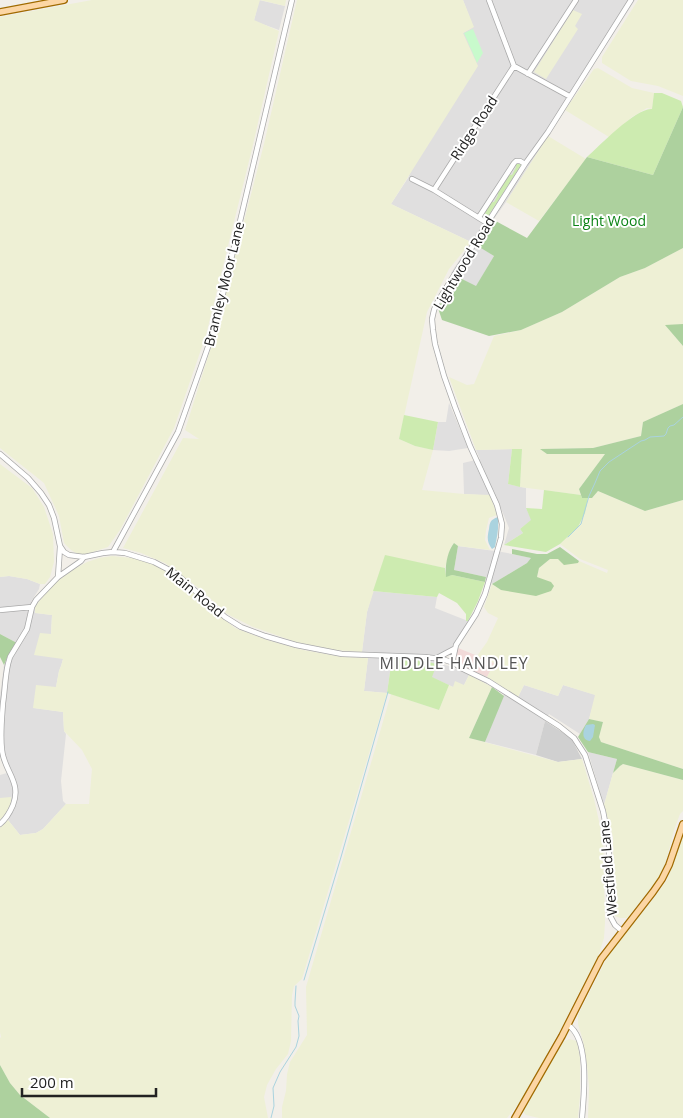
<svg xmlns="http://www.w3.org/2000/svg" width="683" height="1118" font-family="'Open Sans',sans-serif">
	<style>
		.residential { fill: #e0dfdf }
		.commercial { fill: #f2dad9 }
		.religious { fill: #d0d0d0 }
		.farmland { fill: #eef0d5 }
		.grass { fill: #cdebb0 }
		.forest { fill: #add19e }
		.park { fill: #c8facc }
		.water { fill: #aad3df }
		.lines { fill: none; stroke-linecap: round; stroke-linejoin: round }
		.stream { stroke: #aad3df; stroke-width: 1 }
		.minor-casing { stroke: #a9a9a9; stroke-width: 6 }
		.major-casing { stroke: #a06b00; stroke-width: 8 }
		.minor { stroke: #fff; stroke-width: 4.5 }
		.major { stroke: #fcd6a4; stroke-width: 5.5 }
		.labels { text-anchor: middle; stroke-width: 4; stroke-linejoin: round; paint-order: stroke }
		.street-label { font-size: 14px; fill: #222; stroke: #fff }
		.park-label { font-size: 14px; fill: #0c8416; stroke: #fff }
		.quarter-label { font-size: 16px; letter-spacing: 1px; fill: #555; stroke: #fff }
	</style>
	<rect width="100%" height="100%" fill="#f2efe9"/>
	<!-- residential -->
	<path class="residential" d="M259,0L285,6L279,30L254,21Z
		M463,0H635L506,202L476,244L494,256L476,287L451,273L471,242L391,204L408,178L463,33L473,27Z
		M449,403L468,448L449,451L433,450L438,422H446Z
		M512,449L508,484L526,488V508L532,520L520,529L523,533L504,545L509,528L496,496L464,494L463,463L480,459L476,450Z
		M458,546L502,552L532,558L527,563L492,584L486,577L454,570Z
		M9,576L27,579L40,584L39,589L31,602L35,606L36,613L52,615L51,634L63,659L61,666L59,671L56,687L34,708L63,712L64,731L66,734L61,781L63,801L66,804L43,829L36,833L20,835L8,820L6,813L11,804L4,798H0V775L7,773L0,757V696L4,665L7,658L17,643L0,634V577Z
		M373,591L437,597L435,608L468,621L452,647L438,663L452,667L469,675L464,685L453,687L431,677L437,664L392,658L387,693L364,691L368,658L362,652L367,612Z
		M524,685L558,696L563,685L596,695L589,719L580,734L549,714L545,721L536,755L485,742L506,689L518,697Z
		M588,752L617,759L604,805Z"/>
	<!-- commercial -->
	<path class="commercial" d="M458,648L495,663L487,677L462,666L457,662L455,655Z"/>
	<!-- religious -->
	<path class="religious" d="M545,721L571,738L582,759L558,762L536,755Z"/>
	<!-- farmland -->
	<path class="farmland" d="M92,0H286L285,6L260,0L254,20L279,31L252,149L206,335L174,428L120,530L108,547L81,556L71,550L64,543L59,516L44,483L0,448V17Z
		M297,0H463L474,27L463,33L478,66L391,204L471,242L449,269L427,312L399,439L415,446L433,450L422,490L464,494L490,495L497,515L489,518L486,530L485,540L490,550L458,546L454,543L451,547L445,568L385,556L367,612L362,652L335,650L296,642L253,627L227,614L200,589L165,563L141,553L123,548L183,438L199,439L185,430L213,341L218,332L219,318L264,144Z
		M638,0H683V96L658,86L631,81L602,63V57Z
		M573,10L582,14L575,26L578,29L546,79L534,72Z
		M598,68L632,88L654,93L652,109L647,108L632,117L609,137L565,110L594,69Z
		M548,136L586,159L539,221L506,202Z
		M683,248V324L666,326L683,346V404L643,422L641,436L593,448L541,449L547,454H605L579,489L581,495L520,487L522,449L476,450L449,377L467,385L474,384L494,336L521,330L562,312L620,277L645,268Z
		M0,464L32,488L44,507L53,534L54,562L50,577L45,584H40L27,579L9,576L0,577Z
		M598,491L645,511L683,500V769L601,742L599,737L603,722L589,719L595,695L563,685L558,696L524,685L518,697L487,677L494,663L477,656L487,642L498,618L488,613L484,607L492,584L501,590L537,577L539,568L550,559H558L578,563L579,561L607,573L608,570L580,559L560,544L578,527L585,513L588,498H592Z
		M112,556L132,558L150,563L168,571L186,584L220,616L235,628L267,640L303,650L342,657L368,658L364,691L387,693L302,979L294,986L292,995L291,1041L288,1054L276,1069L267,1085L264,1097L268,1118H50L20,1095L10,1083L0,1065V1038L1,1037L0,1032V828L8,820L20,835L36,833L43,829L66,804H89L92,769L82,750L64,731L63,712L33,708L36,685L56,687L59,671L61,666L63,659L34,655L40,633L51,634L52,615L35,613V606L55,583L71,571L87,562L99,558Z
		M469,675L492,687L469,738L558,762L582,759L594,799L603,839L605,922L604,938L599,954L558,1034L520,1102L507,1118H282V1107L286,1091L287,1074L290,1062L307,1035L306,987L391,694L439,710L449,685L453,687L455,681L464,685Z
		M623,764L683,780V811L680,814L674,830L668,854L661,875L632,912L627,918H620L615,916L614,910L613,837L604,805L613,773L620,766Z
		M11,797V804L6,813L0,820V798Z
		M683,835V1118H588L589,1087L587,1065L583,1041L578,1024V1015L610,952L654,898L667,880L673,864Z
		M569,1039L577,1041L580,1058V1096L578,1118H539L526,1115L524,1113L523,1111L563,1042Z"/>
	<!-- grass -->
	<path class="grass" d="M654,93H662L681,101L683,107L653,175L587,157C599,146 637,107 652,109Z
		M517,162L521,163V165L487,218L484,217L483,213L491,202H494L498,195L496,192L508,174L512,175L516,167L515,165Z
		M404,415L438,422L433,450L415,446L399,439Z
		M512,449H522L520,487L508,484Z
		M544,490L581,495L582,498H588L585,513L578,527L560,544L546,552L504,545L523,533L520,529L531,520L526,508L542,509Z
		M385,555L445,568L446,576L452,575L485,582L478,601L468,621H466V614L457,603L439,593L437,597L373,591Z
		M392,658L415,659L437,664L432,677L449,685L439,710L387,693Z"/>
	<!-- forest -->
	<path class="forest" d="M683,107V248L645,268L620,277L562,312L521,330L489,336L442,320L438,308L456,276L476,286L494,256L476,245L492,219L527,238L587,157L653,175Z
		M683,324V346L665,325Z
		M683,404V500L645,511L598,491L592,498H582L579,489L605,454H547L540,449L593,448L641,436L643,422Z
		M454,543L458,546L454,570L486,577L485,582L452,575L446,577C445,566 447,552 454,543Z
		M560,547L579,561L578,563L564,565L558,559H550L539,568L537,577L551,582L554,586L551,591L536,596L501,590L492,584L527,563L531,558L512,554V549L537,554H547Z
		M0,634L17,643L7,658L4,665L0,657Z
		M492,687L504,696L485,742L469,738Z
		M589,719L603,722L599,737L601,742L683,769V780L623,764L620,766L613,773L617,759L588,752L578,737Z
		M0,1065L10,1083L20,1095L50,1118H0Z"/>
	<!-- park -->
	<path class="park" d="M473,29L483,53L477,63L464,33Z"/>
	<!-- water -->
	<path class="water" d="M498,517C499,528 497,537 495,547L492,549C487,542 487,538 489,529C490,522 490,520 498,517Z
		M593,724L595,725L593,737L590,741C582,740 582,732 586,725Z"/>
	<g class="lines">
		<!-- stream -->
		<path class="stream" d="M568,537L581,524L589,496L595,483L600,471L609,462L641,441L645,440L650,437L664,436L666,434L668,428L670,426L674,425L683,417
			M304,980L341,857L388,692
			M271,1118L274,1106L273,1088L280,1072L296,1047L299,1036L298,1021L299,1016L295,1006V1002L296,986"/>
		<defs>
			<path id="minor" d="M489,0L514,66L569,96
				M528,74L576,0
				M412,179L434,190L487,223
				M434,190L514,66
				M479,217L514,163L516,161H520L525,164
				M0,454L28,478L41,493L49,505L54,518L60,546L64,552L69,555L84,557L103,553L113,552L125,553L154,562L175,573L225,617L241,627L265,636L296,645L342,654L424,657L442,659L454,663L461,668L488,681L559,726L574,738L585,755L603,811L609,842V914L615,925L622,931
				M113,552L178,432L215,327L226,281L292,0
				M58,577L60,547
				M0,610L32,607
				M437,658L454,649
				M454,663L453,659L456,645L476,614L485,594L501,538L502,524L497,505L470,446L455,407L444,376L435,344L433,330L432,319L434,310L437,303L451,280L525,164L548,132L631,0
				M0,824C6,819 10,812 13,805C22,782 4,771 2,750C0,734 2,718 3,703C5,690 5,677 8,664L10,657L27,629L32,607L36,600L58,577L81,561L84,557
				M568,1025C590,1039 584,1095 582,1118"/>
			<path id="major" d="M0,12L64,0
				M515,1118L562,1036L601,959L653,892L662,879L669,865L683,824"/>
		</defs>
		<!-- minor casing -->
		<use href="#minor" class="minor-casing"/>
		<!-- major casing -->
		<use href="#major" class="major-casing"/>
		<!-- minor -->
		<use href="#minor" class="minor"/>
		<!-- major -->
		<use href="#major" class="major"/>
	</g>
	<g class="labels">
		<!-- street labels -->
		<g class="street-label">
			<text transform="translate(474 128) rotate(-57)" y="5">Ridge Road</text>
			<text transform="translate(464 263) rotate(-59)" y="5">Lightwood Road</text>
			<text transform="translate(224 284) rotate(-76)" y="5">Bramley Moor Lane</text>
			<text transform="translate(195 592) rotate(39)" y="5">Main Road</text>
			<text transform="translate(608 868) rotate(-95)" y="5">Westfield Lane</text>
		</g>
		<!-- park labels -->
		<g class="park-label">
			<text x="609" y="226">Light Wood</text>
		</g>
		<!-- quarter labels -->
		<g class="quarter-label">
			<text x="454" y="669">MIDDLE HANDLEY</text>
		</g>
	</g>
	<!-- scale -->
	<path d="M22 1088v8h134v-8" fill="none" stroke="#222222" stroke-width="2.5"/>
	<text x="30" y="1088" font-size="15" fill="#222222" stroke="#ffffff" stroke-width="4" paint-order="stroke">200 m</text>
</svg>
